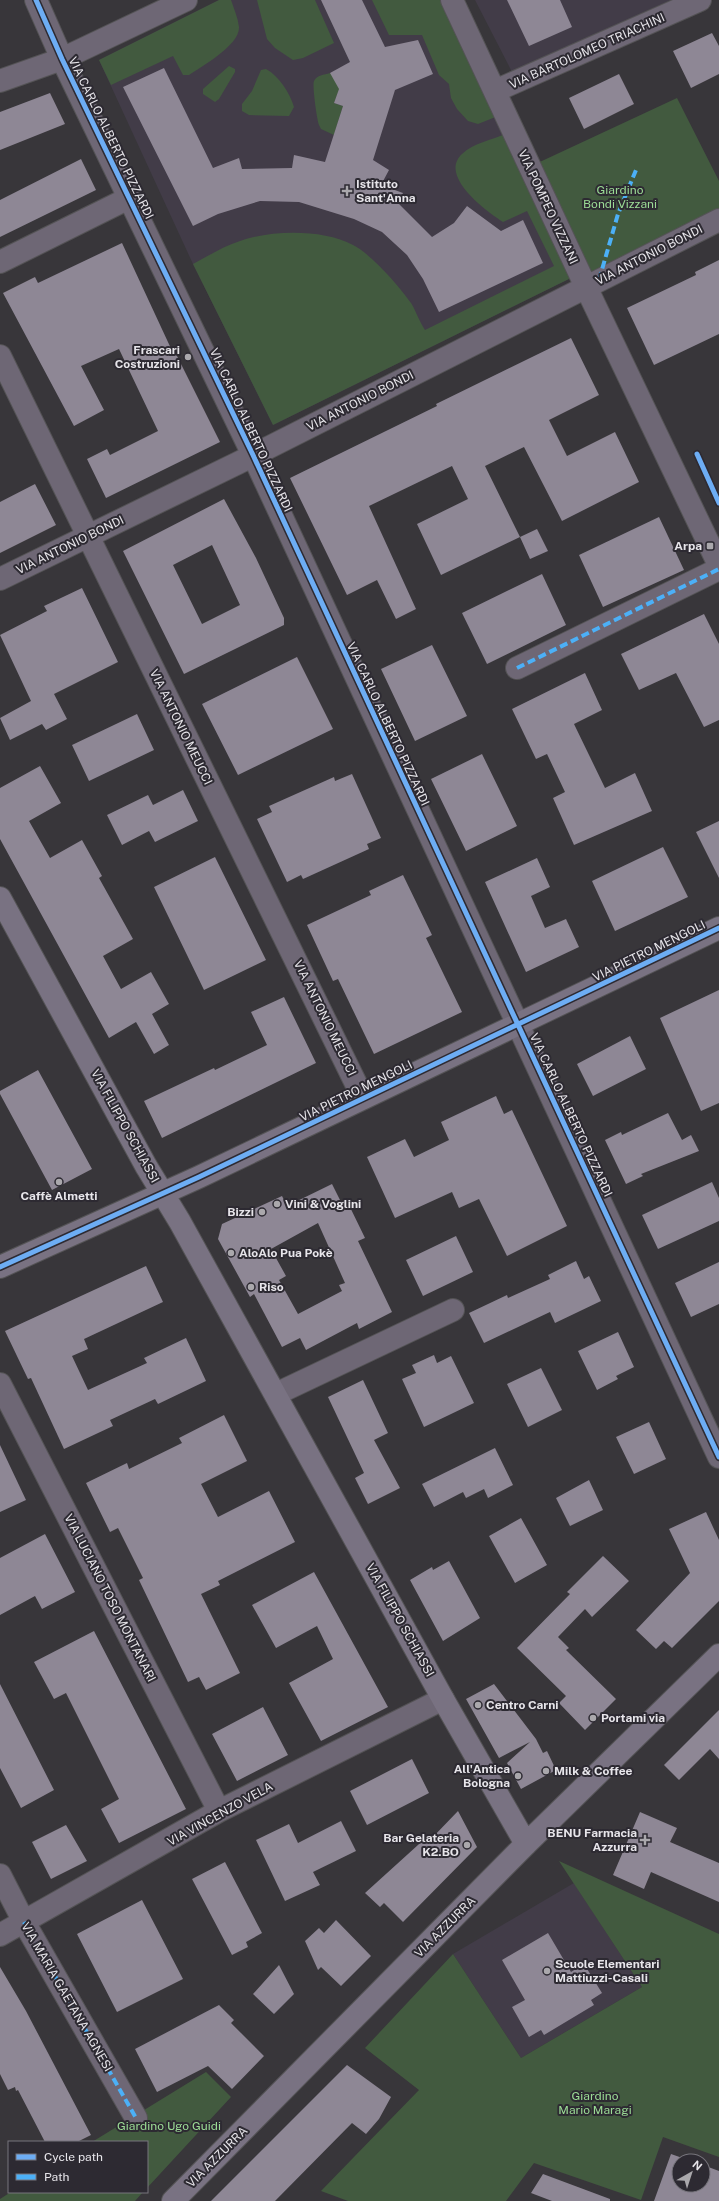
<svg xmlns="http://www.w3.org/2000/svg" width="719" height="2201" font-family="'Public Sans',sans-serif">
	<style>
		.built { fill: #423c48 }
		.green { fill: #425a3f }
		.building { fill: #8e8795; fill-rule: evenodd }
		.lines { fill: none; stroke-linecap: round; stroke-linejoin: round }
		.street-casing { stroke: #545355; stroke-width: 24 }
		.secondary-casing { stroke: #545355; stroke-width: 24 }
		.street { stroke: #6e6775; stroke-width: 22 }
		.secondary { stroke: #797282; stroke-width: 22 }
		.quiet { stroke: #4cb0f7; stroke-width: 4; stroke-dasharray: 8 4; stroke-linecap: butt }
		.cycleway-casing { stroke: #2d2a32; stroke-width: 8 }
		.cycleway { stroke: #6dadf4; stroke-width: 5 }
		.poi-dot { fill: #aaa8ac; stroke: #2d2a32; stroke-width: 1.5 }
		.labels { text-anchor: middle; stroke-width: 4; stroke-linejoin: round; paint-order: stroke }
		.street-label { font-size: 12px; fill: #e7e5ea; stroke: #2d2a32 }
		.poi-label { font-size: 12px; font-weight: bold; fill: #e7e5ea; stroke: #2d2a32; text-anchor: start }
		.park-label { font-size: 12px; fill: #9bdb95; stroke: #2d2a32 }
	</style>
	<rect width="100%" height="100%" fill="#38363a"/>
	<!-- built -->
	<path class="built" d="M219,0H442L575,276L273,425L193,264L99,60Z
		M475,0H671L512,72Z
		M574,1883L642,1987L521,2058L453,1954Z"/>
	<!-- green -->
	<path class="green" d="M219,0H231C234,9 238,18 239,27C240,45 202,66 189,75H183L173,56L111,85L99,60Z
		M257,0H315L334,43L303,58L293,60L275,48L267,39Z
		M372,0H442L498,116L478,124L468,121L457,109L451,98L449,84L439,75L422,35H389Z
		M229,66L235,69V72L219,99L215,102L203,94V89Z
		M266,69C279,76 290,93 294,107L289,116L249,115L242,111V104L252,91L261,70Z
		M330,73L345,75L334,103L343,106L334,135L321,129L319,125C317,120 312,85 314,81C317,75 324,75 330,73Z
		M677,98L719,181V220L586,287L529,167Z
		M507,133L575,276L273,425L193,264C208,256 224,246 240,241C271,230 323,229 353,245C371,254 399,286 411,303C416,311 419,321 425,330L554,266L527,211L503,222C487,212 438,176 462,154C473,143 493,140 507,133Z
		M559,1861L719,1934V2157L663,2137L641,2200L534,2163L506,2201H348L321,2191L419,2090L365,2048L453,1954L521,2058L642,1987Z
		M206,2072L231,2097L147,2188V2142H92Z
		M11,2192H143L135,2201H0V2199Z"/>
	<!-- building -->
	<path class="building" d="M321,0H362L385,47L418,40L433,74L395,90L373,160L389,170L381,185L403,193L398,203L432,237L454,223L467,206L501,231L523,220L543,263L439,312L423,279L407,255L382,232L354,219L299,202L260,201L218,214L193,226L123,87L164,68L213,168L239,158L242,169L292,168L294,155L325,162L343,106L334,103L339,89L330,73L350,62Z
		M507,0H560L572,27L529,46Z
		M712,33L719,46V74L691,88L673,51Z
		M619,74L634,104L584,129L569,98Z
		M50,93L65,124L0,150V112Z
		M81,159L96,190L0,237V200Z
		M122,243L174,355L176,354L220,442L106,498L87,459L107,449L110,455L158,431L119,349L81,366L104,410L74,426L3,293L35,277L38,283Z
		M719,260V334L654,365L627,308L696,275L695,272Z
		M571,338L599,395L549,420L567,456L615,432L639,482L562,521L524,447L485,466L520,537L441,575L417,524L468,499L452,466L369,506L416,609L396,619L377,580L347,595L290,478L437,406L436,404Z
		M35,484L56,525L0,553V502Z
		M224,499L256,558L284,618V625L184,674L123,551ZM212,545L240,605L202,624L173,565Z
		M659,517L684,570L603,607L579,555Z
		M537,529L548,551L530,559L520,537Z
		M542,574L566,625L487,664L462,613Z
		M82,588L118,662L54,694L67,719L46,730L42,724L10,740L0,718L31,701L0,635L47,611L44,606Z
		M704,614L719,644V720L704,727L676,673L639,690L621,654Z
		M432,645L467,716L415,741L381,669Z
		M297,657L333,729L238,775L202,704Z
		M585,673L602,710L574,724L605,788L635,773L652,811L574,845L553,798L565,792L547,754L536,759L512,709Z
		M137,714L154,750L89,781L72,745Z
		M482,754L517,826L466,851L431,779Z
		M40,766L61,803L29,821L50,858L82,840L102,876L99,878L133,939L103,956L121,989L151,972L169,1004L152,1014L169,1045L154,1054L136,1022L109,1038L0,839V788Z
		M352,774L381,838L367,844L369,849L303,879L301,875L287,882L257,819L272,812L269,806L334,777L335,781Z
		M183,790L198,821L155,842L149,831L122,845L107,815L148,795L153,805Z
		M719,821V878L696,832Z
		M663,847L688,897L615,931L592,881Z
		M215,857L266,960L204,990L154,887Z
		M537,858L550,887L531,896L545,928L566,919L579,947L526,972L485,882Z
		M403,875L432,935L426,938L462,1012L374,1054L338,979L333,981L307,925L371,895L369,891Z
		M719,990V1103L701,1111L660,1018Z
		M284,997L316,1063L162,1138L144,1101L214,1068L215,1070L267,1045L251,1012Z
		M630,1036L646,1069L593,1096L577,1064Z
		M38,1070L92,1169L52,1190L0,1094V1091Z
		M496,1096L504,1114L512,1110L567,1226L507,1256L479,1199L459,1208L452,1192L395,1218L367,1157L405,1139L414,1157L449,1140L441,1122Z
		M668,1113L682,1140L691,1135L699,1151L641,1174L643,1176L626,1184L605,1140L621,1132L622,1135Z
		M712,1182L719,1198V1221L658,1249L642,1215Z
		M332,1184L342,1204L347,1201L365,1238L358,1241L392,1312L359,1329L357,1323L306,1350L300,1338L282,1347L254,1294L250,1297L218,1239L222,1224L282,1196L287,1206ZM318,1223L345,1283L339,1285L342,1291L298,1314L279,1280L286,1276L271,1249Z
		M456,1236L473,1272L423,1296L406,1260Z
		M576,1261L584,1279L589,1276L601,1301L555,1323L550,1312L484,1343L469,1313L507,1295L508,1298L550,1279L548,1275Z
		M719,1262V1304L691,1317L675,1283Z
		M146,1266L163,1302L84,1339L88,1349L72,1356L88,1390L147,1363L144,1358L186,1338L206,1381L158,1404L155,1399L110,1420L113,1426L64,1449L31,1378L28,1379L5,1331Z
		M618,1332L634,1367L616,1376L618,1379L597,1390L578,1351Z
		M434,1355L437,1363L451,1356L474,1403L424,1427L402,1379L416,1373L412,1365Z
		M541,1368L562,1410L528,1427L507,1384Z
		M363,1380L388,1433L374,1440L400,1488L368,1504L355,1478L364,1473L328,1397Z
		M224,1415L247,1461L201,1484L218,1517L269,1491L295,1542L218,1581L220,1585L201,1594L240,1673L206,1690L199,1677L188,1682L139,1580L143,1578L118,1528L110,1532L86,1483L127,1463L129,1469L182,1443L179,1438Z
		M649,1422L666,1459L634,1474L616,1437Z
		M0,1445L26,1500L0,1512Z
		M495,1448L513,1485L488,1498L484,1489L466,1498L463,1492L434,1507L422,1484Z
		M589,1480L603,1510L570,1526L556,1498Z
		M706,1512L719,1540V1601L672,1648L664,1641L656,1649L636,1630L690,1573L669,1529Z
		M521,1518L547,1565L515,1583L489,1536Z
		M45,1534L75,1592L42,1609L35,1596L0,1615V1558Z
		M603,1556L629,1581L592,1617L585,1609L558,1637L569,1648L566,1650L616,1699L585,1730L559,1703L566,1696L517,1648L570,1594L567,1592Z
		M449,1561L480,1618L443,1641L410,1580L432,1567L433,1570Z
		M314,1572L388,1707L321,1741L289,1683L333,1659L317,1626L276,1648L252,1605Z
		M94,1631L186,1809L119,1843L101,1809L119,1799L66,1693L54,1699L34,1662Z
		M0,1684L54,1790L21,1808L0,1768Z
		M494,1684L536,1739L543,1753L547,1751L556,1770L521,1789L507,1763L530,1742L499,1758L466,1699Z
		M263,1707L288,1755L237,1781L212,1734Z
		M719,1710V1759L710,1749L679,1780L664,1765Z
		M412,1759L429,1793L367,1825L350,1791Z
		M458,1811L477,1847L403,1922L384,1903L380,1907L365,1893L429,1835L432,1838Z
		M640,1812L677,1828L670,1842L719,1863V1902L651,1872L644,1889L613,1875Z
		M341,1821L356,1851L313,1872L320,1885L285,1901L256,1840L289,1824L298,1843Z
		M66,1825L87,1861L51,1879L32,1842Z
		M225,1862L262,1933L246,1942L248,1947L232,1955L192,1879Z
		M142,1900L183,1979L117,2012L77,1934Z
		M336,1920L371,1956L341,1986L321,1967L318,1970L305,1941L319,1928L324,1933Z
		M548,1933L571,1972L584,1964L602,1993L591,2000L594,2005L544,2035L541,2030L529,2037L512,2007L525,2000L502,1960Z
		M279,1965L294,1994L274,2014L253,1994Z
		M0,1967L26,2011L91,2135L77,2142H45L18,2090L16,2091L15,2087L8,2090L0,2074Z
		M219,2005L234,2020L231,2023L264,2056L232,2089L208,2066L157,2092L135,2049Z
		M347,2065L391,2097L379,2119L366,2134L352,2123L275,2201H211Z
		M671,2154L691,2161H679V2185H703V2165L719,2171V2201H654Z
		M543,2174L610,2199V2201H552L531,2193Z"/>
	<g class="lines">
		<defs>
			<path id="street" d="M36,0L62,59L253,455L719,1457
				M452,0L586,287L719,565
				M0,81L62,59L186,0
				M495,91L700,0
				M0,262L129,198
				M0,356L363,1098
				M0,579L238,463L719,220
				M517,668L719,569
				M0,1384L219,1811
				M276,1394L453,1310
				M0,1875L24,1922L136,2118
				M0,1935L219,1811L443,1699"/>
			<path id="secondary" d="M0,898L146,1166L180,1222L443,1699L526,1844
				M0,1267L199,1177L719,928
				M173,2201L526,1844L719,1655"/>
		</defs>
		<!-- street casing -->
		<use href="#street" class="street-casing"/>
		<!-- secondary casing -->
		<use href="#secondary" class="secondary-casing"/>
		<!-- street -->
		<use href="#street" class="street"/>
		<!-- secondary -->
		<use href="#secondary" class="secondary"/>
		<!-- quiet -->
		<path class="quiet" d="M599,280L618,214L636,170
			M517,668L719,569
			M24,1922L136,2118"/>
		<defs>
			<path id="cycleway" d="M36,0L62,59L253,455L719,1457
				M697,454L719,503
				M0,1267L199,1177L719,928"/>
		</defs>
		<!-- cycleway casing -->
		<use href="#cycleway" class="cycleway-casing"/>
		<!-- cycleway -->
		<use href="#cycleway" class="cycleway"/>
	</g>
	<!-- markers -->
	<g class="poi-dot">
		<path d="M345 185h4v4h4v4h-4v4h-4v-4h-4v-4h4z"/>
		<circle cx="188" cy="357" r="4"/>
		<rect x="706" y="542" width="8" height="8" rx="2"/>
		<circle cx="59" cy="1182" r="4"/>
		<circle cx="277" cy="1204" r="4"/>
		<circle cx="262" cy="1212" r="4"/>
		<circle cx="231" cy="1253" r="4"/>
		<circle cx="251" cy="1287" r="4"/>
		<circle cx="478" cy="1705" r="4"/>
		<circle cx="593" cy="1718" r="4"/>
		<circle cx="546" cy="1771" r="4"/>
		<circle cx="518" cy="1776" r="4"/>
		<path d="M643 1834h4v4h4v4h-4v4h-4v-4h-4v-4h4z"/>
		<circle cx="467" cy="1845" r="4"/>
		<circle cx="547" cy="1971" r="4"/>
	</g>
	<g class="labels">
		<!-- street labels -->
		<g class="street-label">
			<text transform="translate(587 51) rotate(-24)" y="4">VIA BARTOLOMEO TRIACHINI</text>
			<text transform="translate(111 138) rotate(64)" y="4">VIA CARLO ALBERTO PIZZARDI</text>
			<text transform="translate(548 207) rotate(65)" y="4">VIA POMPEO VIZZANI</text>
			<text transform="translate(649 255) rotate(-27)" y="4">VIA ANTONIO BONDI</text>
			<text transform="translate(360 401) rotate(-27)" y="4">VIA ANTONIO BONDI</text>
			<text transform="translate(251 430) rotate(65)" y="4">VIA CARLO ALBERTO PIZZARDI</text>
			<text transform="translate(70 545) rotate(-26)" y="4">VIA ANTONIO BONDI</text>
			<text transform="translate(388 724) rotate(65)" y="4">VIA CARLO ALBERTO PIZZARDI</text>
			<text transform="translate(181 727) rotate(64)" y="4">VIA ANTONIO MEUCCI</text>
			<text transform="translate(649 951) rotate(-26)" y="4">VIA PIETRO MENGOLI</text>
			<text transform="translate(325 1018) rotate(64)" y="4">VIA ANTONIO MEUCCI</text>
			<text transform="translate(356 1091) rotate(-26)" y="4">VIA PIETRO MENGOLI</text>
			<text transform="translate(571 1115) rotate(65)" y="4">VIA CARLO ALBERTO PIZZARDI</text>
			<text transform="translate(125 1126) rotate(61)" y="4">VIA FILIPPO SCHIASSI</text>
			<text transform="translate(110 1598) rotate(63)" y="4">VIA LUCIANO TOSO MONTANARI</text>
			<text transform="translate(400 1620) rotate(61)" y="4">VIA FILIPPO SCHIASSI</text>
			<text transform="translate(220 1814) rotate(-29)" y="4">VIA VINCENZO VELA</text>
			<text transform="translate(445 1927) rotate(-45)" y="4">VIA AZZURRA</text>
			<text transform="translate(67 1997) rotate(60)" y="4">VIA MARIA GAETANA AGNESI</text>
			<text transform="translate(217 2157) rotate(-45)" y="4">VIA AZZURRA</text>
		</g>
		<!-- poi labels -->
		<g class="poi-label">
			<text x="356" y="188">Istituto<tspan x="356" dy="14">Sant'Anna</tspan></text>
			<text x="180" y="354" text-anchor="end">Frascari<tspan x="180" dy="14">Costruzioni</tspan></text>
			<text x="702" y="550" text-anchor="end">Arpa</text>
			<text x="59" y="1200" text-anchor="middle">Caffè Almetti</text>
			<text x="285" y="1208">Vini &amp; Voglini</text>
			<text x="254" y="1216" text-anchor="end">Bizzi</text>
			<text x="239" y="1257">AloAlo Pua Pokè</text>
			<text x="259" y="1291">Riso</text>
			<text x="486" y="1709">Centro Carni</text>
			<text x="601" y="1722">Portami via</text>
			<text x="510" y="1773" text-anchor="end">All'Antica<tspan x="510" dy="14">Bologna</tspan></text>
			<text x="554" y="1775">Milk &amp; Coffee</text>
			<text x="637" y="1837" text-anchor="end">BENU Farmacia<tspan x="637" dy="14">Azzurra</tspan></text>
			<text x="459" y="1842" text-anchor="end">Bar Gelateria<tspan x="459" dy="14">K2.BO</tspan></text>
			<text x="555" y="1968">Scuole Elementari<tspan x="555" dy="14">Mattiuzzi-Casali</tspan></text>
		</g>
		<!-- park labels -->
		<g class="park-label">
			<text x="620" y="194">Giardino<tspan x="620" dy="14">Bondi Vizzani</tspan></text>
			<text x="595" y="2100">Giardino<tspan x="595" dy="14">Mario Maragi</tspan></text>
			<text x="169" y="2130">Giardino Ugo Guidi</text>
		</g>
	</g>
	<!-- legend -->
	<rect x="8" y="2141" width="140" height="52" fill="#2d2a32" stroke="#77757c"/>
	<rect x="16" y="2154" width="20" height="6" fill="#6dadf4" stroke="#77757c"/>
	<text x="44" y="2161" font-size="12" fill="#e7e5ea">Cycle path</text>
	<rect x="16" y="2174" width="20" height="6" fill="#4cb0f7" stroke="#77757c"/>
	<text x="44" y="2181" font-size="12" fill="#e7e5ea">Path</text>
	<!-- north arrow -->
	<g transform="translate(691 2173) rotate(39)"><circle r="19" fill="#2d2a32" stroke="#77757c"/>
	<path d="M0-3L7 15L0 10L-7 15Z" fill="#aaa8ac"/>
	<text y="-6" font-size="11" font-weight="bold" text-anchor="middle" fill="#e7e5ea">N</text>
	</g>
</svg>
